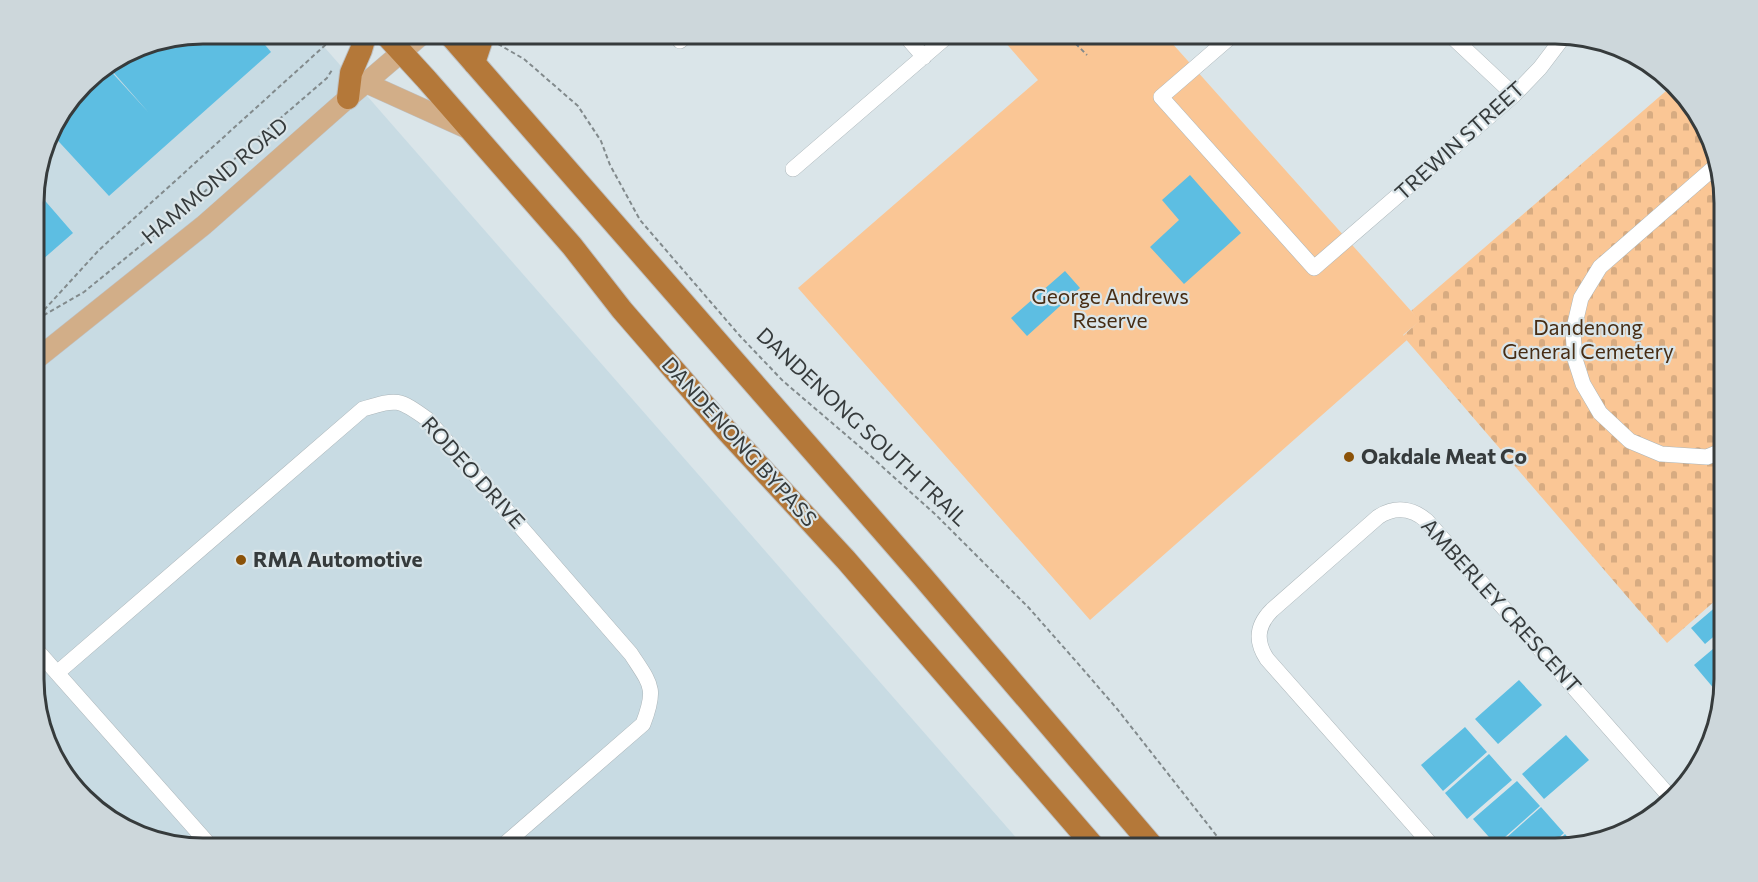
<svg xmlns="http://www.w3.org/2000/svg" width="1758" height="882" font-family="Commissioner,sans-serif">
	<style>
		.built { fill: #c8dbe3 }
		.cemetery { fill: url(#cemetery-stones) }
		.park { fill: #fac695 }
		.building { fill: #5dbee2 }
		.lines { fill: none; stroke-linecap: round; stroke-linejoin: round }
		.minor-casing { stroke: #acb6ba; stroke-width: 16 }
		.major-casing { stroke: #bfc0c1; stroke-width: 21 }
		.highway-casing { stroke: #bfc0c1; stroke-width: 24 }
		.path { stroke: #828a8c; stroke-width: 2; stroke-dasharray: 4.5 3; stroke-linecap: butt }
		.minor { stroke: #fff; stroke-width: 15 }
		.major { stroke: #d2ae88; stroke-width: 20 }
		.highway { stroke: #b47839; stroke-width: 22 }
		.poi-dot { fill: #8b5208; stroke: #dae5e9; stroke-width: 2 }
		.labels { text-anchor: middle; stroke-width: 4.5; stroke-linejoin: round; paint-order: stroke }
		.street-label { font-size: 21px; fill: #363b3c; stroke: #dae5e9 }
		.park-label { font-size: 21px; fill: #472d14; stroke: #dae5e9 }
		.poi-label { font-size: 21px; font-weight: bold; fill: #363b3c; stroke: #dae5e9; text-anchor: start }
		.rim { fill: none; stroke: #363b3c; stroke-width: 3 }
	</style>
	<defs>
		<pattern id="cemetery-stones" width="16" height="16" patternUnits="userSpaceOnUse" patternTransform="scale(1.5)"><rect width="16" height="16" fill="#fac695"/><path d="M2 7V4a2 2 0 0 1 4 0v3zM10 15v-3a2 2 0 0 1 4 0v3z" fill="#d7ab81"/></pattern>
	</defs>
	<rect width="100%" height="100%" fill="#dae5e9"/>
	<!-- built -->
	<path class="built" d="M203,33H312L1026,849H203L128,832L68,782L35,702L33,191L50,128L90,75L138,46Z"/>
	<!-- cemetery -->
	<path class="cemetery" d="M1673,85L1690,100L1724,181L1725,592L1667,643L1403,336L1419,321L1411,311Z"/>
	<!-- park -->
	<path class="park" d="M997,33H1163L1420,321L1403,335L1407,340L1090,620L798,288L1038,80Z"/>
	<!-- building -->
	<path class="building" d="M202,33H255L271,52L109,196L49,131L50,128L90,75L106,66L149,113L107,65L138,46Z
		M583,33H598L590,40Z
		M1190,175L1241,233L1184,284L1150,247L1179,220L1162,200Z
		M34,188L73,233L34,267L33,191Z
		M1065,271L1080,288L1027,336L1011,318Z
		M1725,599V627L1705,644L1691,628Z
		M1720,643L1725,650V680L1721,697L1694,665Z
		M1519,680L1542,705L1498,744L1475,719Z
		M1465,727L1487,752L1443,791L1421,765Z
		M1566,735L1589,760L1544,799L1522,774Z
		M1489,754L1512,780L1467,819L1445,793Z
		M1517,781L1540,806L1496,845L1473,819Z
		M1541,807L1564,833L1546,849H1499L1497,846Z
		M1565,834L1575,846L1566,849H1549Z"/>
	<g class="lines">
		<defs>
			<path id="minor" d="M678,33L680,41L690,33
				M903,33L924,57
				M1235,33L1161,97L1314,268L1514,95L1540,68L1565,35
				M1448,33L1514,95
				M1717,165L1600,267L1581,298L1573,332L1575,359L1583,384L1600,413L1630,441L1661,454L1707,457L1724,450
				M793,169L951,33
				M1711,170L1724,184
				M34,647L213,849
				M57,673L363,409C397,399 398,398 427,419L631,654C651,685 657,688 643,724L499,849
				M1435,849L1267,659C1255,641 1257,625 1272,610L1378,517C1395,506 1412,508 1427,521L1670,797"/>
			<path id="major" d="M366,83L470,130
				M34,361L204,225L348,98L424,33"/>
			<path id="highway" d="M384,33L427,80L572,246L622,310L726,430L846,560L1096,849
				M448,33L922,576L1155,849
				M474,63L484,33
				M348,98L351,73L361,50L366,33"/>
		</defs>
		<!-- minor casing -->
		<use href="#minor" class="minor-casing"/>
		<!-- major casing -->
		<use href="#major" class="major-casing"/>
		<!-- highway casing -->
		<use href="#highway" class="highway-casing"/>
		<!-- path -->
		<path class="path" d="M1030,33L1040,43L1058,33
			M1065,33L1087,55
			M498,44L524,59L578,106L601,141L610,165L640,220L740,336L783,381L866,452L936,515L1029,608L1081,667L1118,710L1227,849
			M37,319L84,292L198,199L240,153L327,78L332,70
			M34,321L99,250L332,39L344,44"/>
		<!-- minor -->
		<use href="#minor" class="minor"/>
		<!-- major -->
		<use href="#major" class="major"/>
		<!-- highway -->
		<use href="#highway" class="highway"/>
	</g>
	<!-- markers -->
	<g class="poi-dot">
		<circle cx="1349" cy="457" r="6"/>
		<circle cx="241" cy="560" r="6"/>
	</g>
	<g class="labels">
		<!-- street labels -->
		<g class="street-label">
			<text transform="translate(1460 141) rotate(-42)" y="7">TREWIN STREET</text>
			<text transform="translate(215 181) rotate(-40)" y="7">HAMMOND ROAD</text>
			<text transform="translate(862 427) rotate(43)" y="7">DANDENONG SOUTH TRAIL</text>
			<text transform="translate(739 442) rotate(48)" y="7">DANDENONG BYPASS</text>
			<text transform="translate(473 473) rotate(48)" y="7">RODEO DRIVE</text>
			<text transform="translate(1501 606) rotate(48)" y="7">AMBERLEY CRESCENT</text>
		</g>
		<!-- park labels -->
		<g class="park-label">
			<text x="1110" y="304">George Andrews<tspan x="1110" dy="24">Reserve</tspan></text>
			<text x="1588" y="335">Dandenong<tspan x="1588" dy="24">General Cemetery</tspan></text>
		</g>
		<!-- poi labels -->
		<g class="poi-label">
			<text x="1361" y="464">Oakdale Meat Co</text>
			<text x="253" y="567">RMA Automotive</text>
		</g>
	</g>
	<!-- crop -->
	<path d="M0 0H1758V882H0ZM203 44H1555A159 159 0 0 1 1714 203V679A159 159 0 0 1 1555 838H203A159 159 0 0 1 44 679V203A159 159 0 0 1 203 44Z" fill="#cdd7db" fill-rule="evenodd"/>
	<path class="rim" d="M203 44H1555A159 159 0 0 1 1714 203V679A159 159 0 0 1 1555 838H203A159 159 0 0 1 44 679V203A159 159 0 0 1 203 44Z"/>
</svg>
